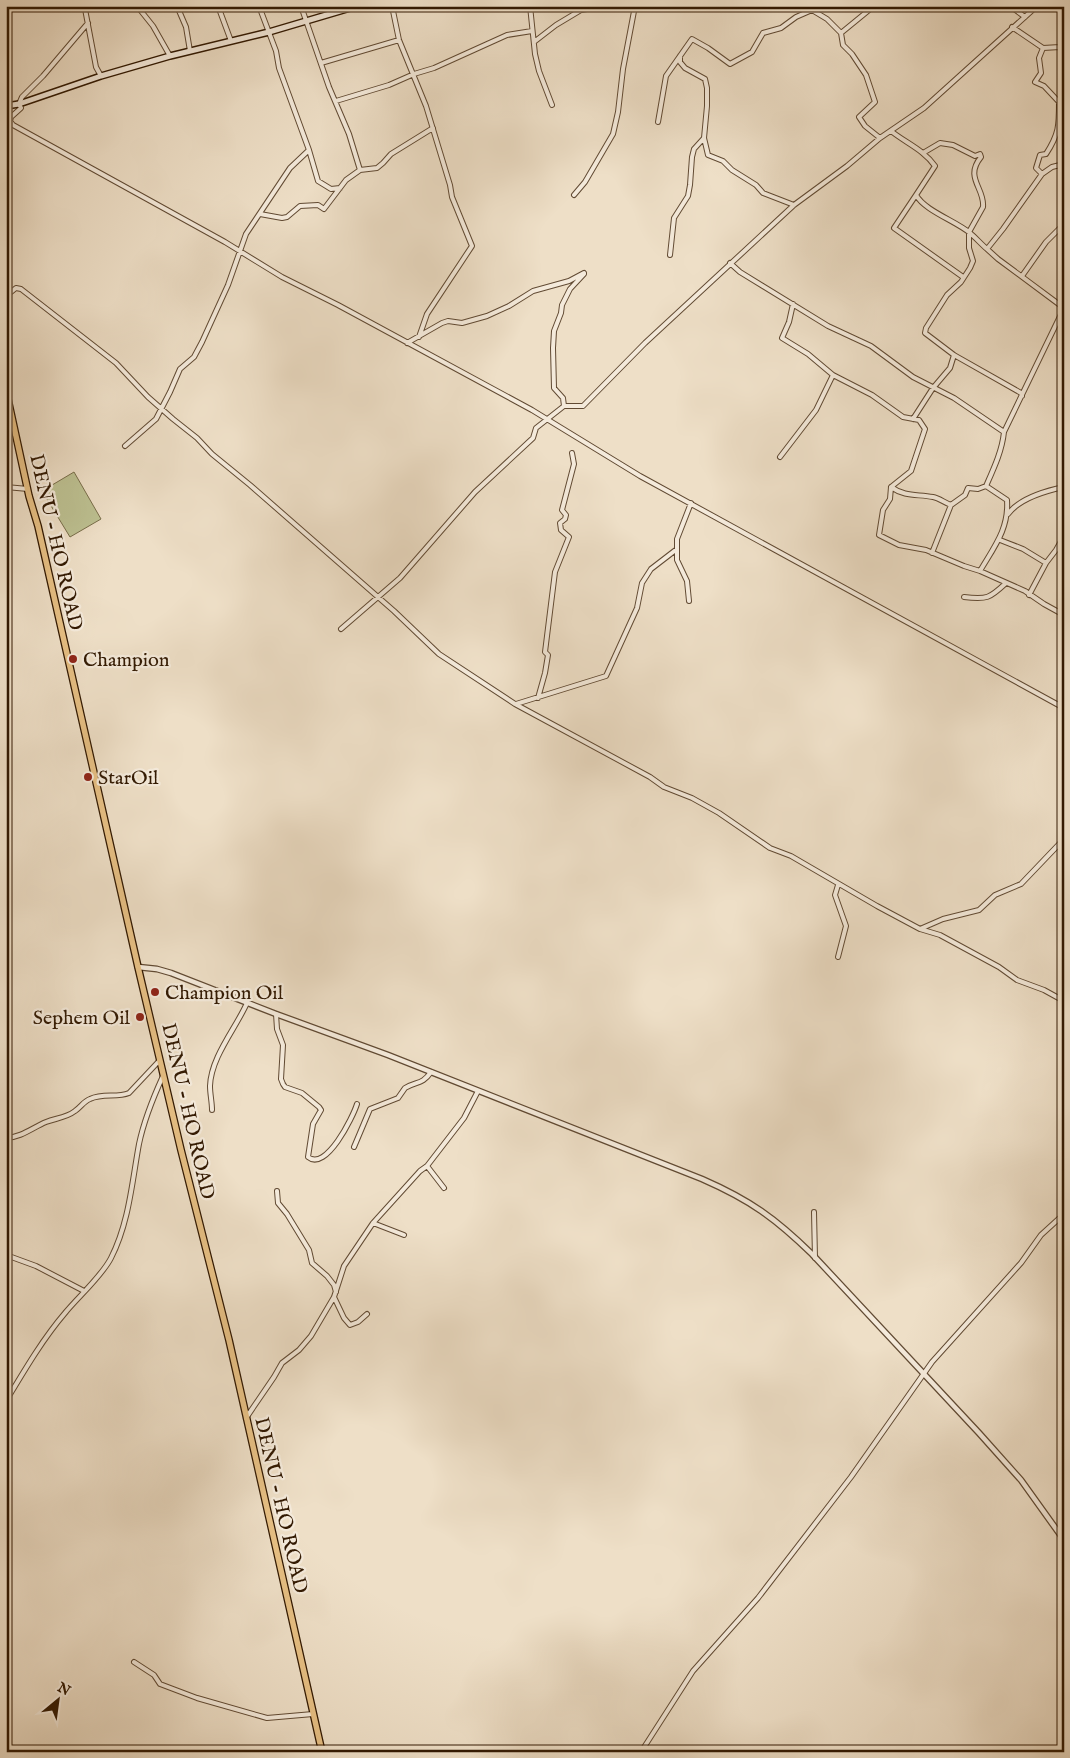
<svg xmlns="http://www.w3.org/2000/svg" width="1070" height="1758" font-family="'IM FELL English',serif">
	<style>
		.green { fill: #bdc192; stroke: #786d4a }
		.lines { fill: none; stroke-linecap: round; stroke-linejoin: round }
		.minor-casing { stroke: #614a33; stroke-width: 6 }
		.tertiary-casing { stroke: #614a33; stroke-width: 7 }
		.secondary-casing { stroke: #321902; stroke-width: 8 }
		.primary-casing { stroke: #321902; stroke-width: 8 }
		.minor { stroke: #f4eadb; stroke-width: 4 }
		.tertiary { stroke: #f4eadb; stroke-width: 4.5 }
		.secondary { stroke: #f4eadb; stroke-width: 5 }
		.primary { stroke: #e7c084; stroke-width: 5.5 }
		.poi-dot { fill: #8f2418; stroke: #f4eadb; stroke-width: 2 }
		.labels { text-anchor: middle; stroke-width: 4.5; stroke-linejoin: round; paint-order: stroke }
		.street-label { font-size: 20px; fill: #321902; stroke: #f4eadb }
		.poi-label { font-size: 20px; fill: #321902; stroke: #f4eadb; text-anchor: start }
	</style>
	<rect width="100%" height="100%" fill="#eedfc7"/>
	<filter id="stains"><feTurbulence type="fractalNoise" baseFrequency=".004" numOctaves="4"/><feColorMatrix values="0 0 0 0 .2 0 0 0 0 .09 0 0 0 0 .02 0 0 0 .5 -.17"/></filter>
	<radialGradient id="worn" r=".72"><stop offset=".6" stop-color="#630" stop-opacity="0"/><stop offset="1" stop-color="#630" stop-opacity=".3"/></radialGradient>
	<!-- green -->
	<path class="green" d="M74,472L101,519L70,537L42,491Z"/>
	<g class="lines">
		<defs>
			<path id="minor" d="M137,6L153,26L170,56
				M177,6L186,27L190,51
				M218,6L231,41
				M301,6L329,87L349,134L360,170
				M392,6L399,40L426,106L450,185L452,197L472,246L427,314L419,337
				M530,6L535,54L539,71L552,105
				M874,6L841,33L843,45L852,54L866,75L875,102L859,117L865,126L880,138
				M1010,6L1025,17
				M85,9L96,67L101,76
				M88,23L43,76L22,97L19,104L21,108L11,117L10,121L13,125L225,242L282,277L338,305L532,410L640,476L1064,708
				M1012,27L1043,48L1060,47
				M534,42L556,25L581,10L605,6
				M1064,43L1060,47L1064,51
				M680,56V62L685,68L705,79L707,88V106L704,138L708,155L723,161L732,170L756,185L763,193L794,205
				M321,63L399,40
				M336,101L389,85L414,74L434,68L507,35L532,31
				M658,122L666,76L692,39L708,48L730,64L752,52L763,33L781,28L796,17L812,10L827,19L841,33
				M891,131C906,143 924,150 935,166L916,195C925,211 956,221 970,233C976,238 981,244 987,249L1003,229L1042,174L1052,167L1064,164
				M309,150L318,181L331,189L340,188
				M923,153L940,143L953,145L975,156L980,154L981,157C964,178 985,188 983,207L969,232V248L973,261L970,268L961,282L947,295L926,328L925,333L954,355L1021,393L1022,396
				M1042,174L1036,168L1040,155L1046,154C1059,134 1059,126 1059,102L1044,86L1035,82L1041,73L1039,58L1043,48
				M574,195L585,182L613,134L618,112L623,69L635,6
				M916,195L894,228L963,277
				M260,214L282,218L287,217L300,206L318,205L324,209L346,180L360,170L377,168L383,163L391,154L433,128
				M987,249L998,259L1064,308
				M670,255L674,218L688,196L690,185L692,157L694,149L704,138
				M730,263L740,272L828,326L871,346L913,377L954,398L1004,432
				M1022,276L1046,242L1064,224
				M6,296L16,288L21,289L116,363L148,397L173,419L197,438L212,454L250,485L394,611L439,654L515,704L650,777L664,787L692,798L719,813L770,848L791,856L877,906L920,929L940,935L999,967L1017,980L1044,990L1064,1001
				M793,304L789,322L782,338L808,354L833,375L872,395L903,417L919,420L925,429L911,471L891,487L890,499L883,510L879,535L899,545L926,550L964,566L980,571L1025,591L1044,604L1064,615
				M407,343L442,323L448,321L462,323L487,316L509,306L533,291L569,281L584,273V274L570,289L562,305L561,313L554,331L553,348L554,388L563,398L564,406H583L645,343L794,205L847,166L880,138L924,108L1037,6
				M913,419L933,388L950,368L954,355
				M125,446L156,419L170,392L180,369L194,357L202,342L228,285L246,234L290,168L309,150L279,68L276,51L259,6
				M780,457L816,410L833,375
				M6,487L28,489
				M891,487C905,497 917,494 933,497C939,498 945,503 951,505
				M1008,514C1020,498 1045,491 1064,487
				M1000,540L1023,549L1046,563
				M677,549V560L687,581L689,601
				M932,553L951,505L965,495L968,488L978,489L986,486C994,468 1002,451 1004,432L1064,308
				M980,571C994,547 1009,529 1007,500L986,486
				M1029,595L1046,563L1056,550L1064,536
				M964,597C987,600 990,598 1006,583
				M341,629L400,578L475,492L533,438L536,428L564,406
				M538,698L545,673L548,655L545,652L555,572L569,537L561,530L560,523L565,519L566,515L562,510L574,464L572,453
				M516,704L606,676L637,608L642,583L651,569L677,549V539L691,503
				M920,929L943,919L979,910L995,895L1021,884L1064,839
				M838,957L846,926L835,895L838,885
				M276,1014L277,1029L283,1045L281,1079L283,1084L285,1087L302,1093L319,1107L321,1110L313,1124L308,1157C326,1172 353,1117 357,1104
				M212,1110C212,1102 210,1094 210,1086C211,1057 236,1028 247,1003
				M6,1138C22,1137 32,1128 46,1122C56,1118 66,1118 75,1111C81,1107 84,1101 90,1099C103,1093 117,1098 129,1093L160,1060
				M354,1147L370,1109L398,1098L405,1088C417,1081 422,1085 431,1072
				M427,1166L444,1188
				M277,1191L278,1203L287,1214L309,1250L312,1263L327,1276L334,1285L336,1292
				M814,1212L815,1258
				M373,1223L404,1235
				M6,1255L36,1266L84,1291
				M334,1297L344,1318L350,1325L358,1322L367,1314
				M6,1401C24,1371 42,1340 65,1313C78,1297 102,1276 111,1258C129,1223 132,1182 139,1144C144,1120 153,1098 163,1076
				M246,1418L274,1377L282,1363L299,1350L311,1336L334,1297L344,1266L373,1223L420,1171L427,1166L464,1118L478,1091
				M134,1662L154,1675L160,1684L197,1698L267,1718L313,1714
				M641,1752L693,1671L758,1598L851,1477L932,1362L1021,1263L1041,1235L1064,1214"/>
			<path id="tertiary" d="M138,967L157,969L171,973L276,1014L388,1055L702,1179C750,1200 775,1218 812,1254L979,1433L1021,1480L1064,1540"/>
			<path id="secondary" d="M6,106L19,104L101,76L170,56L269,32L357,6"/>
			<path id="primary" d="M6,390L29,496L38,526L138,967L181,1150L229,1340L322,1752"/>
		</defs>
		<!-- minor casing -->
		<use href="#minor" class="minor-casing"/>
		<!-- tertiary casing -->
		<use href="#tertiary" class="tertiary-casing"/>
		<!-- secondary casing -->
		<use href="#secondary" class="secondary-casing"/>
		<!-- primary casing -->
		<use href="#primary" class="primary-casing"/>
		<!-- minor -->
		<use href="#minor" class="minor"/>
		<!-- tertiary -->
		<use href="#tertiary" class="tertiary"/>
		<!-- secondary -->
		<use href="#secondary" class="secondary"/>
		<!-- primary -->
		<use href="#primary" class="primary"/>
	</g>
	<!-- markers -->
	<g class="poi-dot">
		<circle cx="73" cy="659" r="5"/>
		<circle cx="88" cy="777" r="5"/>
		<circle cx="155" cy="992" r="5"/>
		<circle cx="140" cy="1017" r="5"/>
	</g>
	<g class="labels">
		<!-- street labels -->
		<g class="street-label">
			<text transform="translate(57 542) rotate(77)" y="7">DENU - HO ROAD</text>
			<text transform="translate(189 1111) rotate(77)" y="7">DENU - HO ROAD</text>
			<text transform="translate(282 1505) rotate(77)" y="7">DENU - HO ROAD</text>
		</g>
		<!-- poi labels -->
		<g class="poi-label">
			<text x="83" y="666">Champion</text>
			<text x="98" y="784">StarOil</text>
			<text x="165" y="999">Champion Oil</text>
			<text x="130" y="1024" text-anchor="end">Sephem Oil</text>
		</g>
	</g>
	<!-- margin -->
	<rect width="1070" height="1758" fill="none" stroke="#eedfc7" stroke-width="25"/>
	<rect x="8" y="8" width="1055" height="1743" fill="none" stroke="#321902" stroke-width="2.5"/>
	<rect x="12" y="12" width="1045" height="1733" fill="none" stroke="#321902"/>
	<!-- north arrow -->
	<g transform="translate(58 1700) rotate(29)" stroke="#f4eadb" stroke-width="4" paint-order="stroke">
	<path d="M0-4L9 19L0 12L-9 19Z" fill="#321902"/>
	<text y="-8" font-size="14" font-weight="bold" text-anchor="middle" fill="#321902">N</text>
	</g>
	<rect width="100%" height="100%" filter="url(#stains)"/>
	<rect width="100%" height="100%" fill="url(#worn)"/>
</svg>
